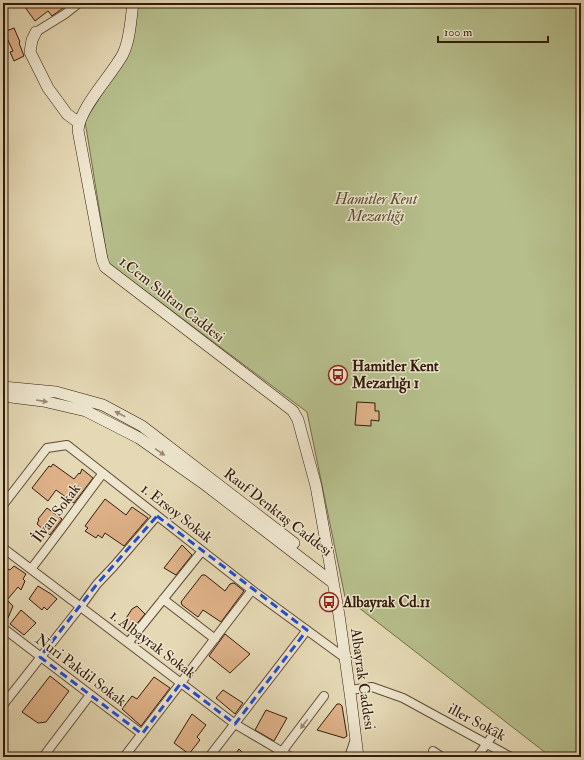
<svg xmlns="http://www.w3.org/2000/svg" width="584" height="760" font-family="'IM FELL Double Pica',serif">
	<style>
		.green { fill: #b6bf8c; stroke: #746c4b }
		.building { fill: #dfb289; stroke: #321a0a }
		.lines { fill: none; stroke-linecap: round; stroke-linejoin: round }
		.street-casing { stroke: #5f4a35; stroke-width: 10 }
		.secondary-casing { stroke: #321a0a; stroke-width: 12 }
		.street { stroke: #eee6cf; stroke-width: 8 }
		.secondary { stroke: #eee6cf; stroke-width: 11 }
		.oneway { fill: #998a76 }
		.marked { fill: none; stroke: #1d4ed8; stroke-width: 3; stroke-dasharray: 8 5; stroke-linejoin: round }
		.labels { text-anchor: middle; stroke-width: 3; stroke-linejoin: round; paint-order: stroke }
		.park-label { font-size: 15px; font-style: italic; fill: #5a4c31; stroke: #eee6cf }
		.street-label { font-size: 15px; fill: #321a0a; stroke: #eee6cf }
		.poi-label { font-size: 15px; font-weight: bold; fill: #321a0a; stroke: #eee6cf; text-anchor: start }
	</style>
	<rect width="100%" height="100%" fill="#e5d9b5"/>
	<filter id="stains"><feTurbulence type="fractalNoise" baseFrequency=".005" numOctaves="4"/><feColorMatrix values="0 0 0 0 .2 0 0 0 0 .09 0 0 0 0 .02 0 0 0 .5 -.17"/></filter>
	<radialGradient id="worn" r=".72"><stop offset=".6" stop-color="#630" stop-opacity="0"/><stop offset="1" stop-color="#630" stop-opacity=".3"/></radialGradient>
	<!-- green -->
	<path class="green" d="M135,3H581V757H551L345,597L307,412L108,263L85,121L126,56Z"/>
	<!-- building -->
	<path class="building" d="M22,3H51L54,7L60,3H70L52,16L48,11L35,21Z
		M14,28L20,42L19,43L24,56L14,61L10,52L13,51L4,32Z
		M357,402L375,403V411H379V421L371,420V426L355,425Z
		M53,464L74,479L79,473L80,474L82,469L93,478L74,503L56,490L48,501L32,488L49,466L51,467Z
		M105,499L126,515L132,507L148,518L124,546L105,533L102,538L98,535L96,538L85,531L88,528L85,526Z
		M47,508L62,519L50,535L37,524L39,520L38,519Z
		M182,545L192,555L176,575L164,568Z
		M14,566L26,574L23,579L25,581L21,590L18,587L7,600L13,606L8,618L3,614V573L6,568L10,570Z
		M202,575H205L225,591L230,584L234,583L244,591L221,622L203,610L198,617L182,605L181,602Z
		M38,586L51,594L57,599L47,610L44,607L42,610L29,599Z
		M137,606L145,614L129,633L121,626L132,609Z
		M21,610L36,623L24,635L10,624Z
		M225,634L250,654L230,673L209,656Z
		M50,676L69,691L46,722L38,723L22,712Z
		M154,677L170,688L141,726L122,709L132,696L137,699Z
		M223,690L243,703L235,714L216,698Z
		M337,704H340L342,706L347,736L344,738L317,730Z
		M266,710L287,718L274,741L255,730Z
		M192,714L206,725L197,737L200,740L189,754L174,743Z
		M239,749L242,752L248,757H233Z"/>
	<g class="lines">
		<defs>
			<path id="street" d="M36,32L65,14L79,3
				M3,505L47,448L67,445L252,590L345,658
				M3,548L235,724L291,757
				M31,569C56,537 79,505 103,473
				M163,599L215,639
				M3,628L142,734
				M128,643L202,551
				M350,690L372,687L403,698L511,757
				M3,705L81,606L97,584L114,566L157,516
				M433,751L442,757
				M43,757L90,695
				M124,757L252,590
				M209,757L307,630
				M278,757L324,696
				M349,757L355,739
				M477,757L495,732"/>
			<path id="secondary" d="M133,3C131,18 130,40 123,54C112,75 80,107 78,130L102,259L105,267L293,411L298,420L316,486L339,615L351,700L358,757
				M36,32L32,40L30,52L48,88L67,114L79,123
				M3,387L56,392L103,405L142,426L294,543
				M3,396L43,401L86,411L139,438L203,483L332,582"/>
		</defs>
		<!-- street casing -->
		<use href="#street" class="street-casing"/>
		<!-- secondary casing -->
		<use href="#secondary" class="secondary-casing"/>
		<!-- street -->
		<use href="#street" class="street"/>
		<!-- secondary -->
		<use href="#secondary" class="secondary"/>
	</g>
	<!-- one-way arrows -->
	<defs><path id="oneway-solid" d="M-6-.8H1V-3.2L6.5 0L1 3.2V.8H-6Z"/></defs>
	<g class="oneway">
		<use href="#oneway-solid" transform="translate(42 401) rotate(9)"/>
		<use href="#oneway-solid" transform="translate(120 414) rotate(-152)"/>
		<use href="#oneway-solid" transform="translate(160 452) rotate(35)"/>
		<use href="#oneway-solid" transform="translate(304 724) rotate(127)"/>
	</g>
	<!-- marked area -->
	<path class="marked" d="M157,516L307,630L235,724L181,683L142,734L40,657L97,584Z"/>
	<!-- icons -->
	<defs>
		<symbol id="bus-ring" viewBox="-11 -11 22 22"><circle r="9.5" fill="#eee6cf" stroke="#8f2418" stroke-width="1.5"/><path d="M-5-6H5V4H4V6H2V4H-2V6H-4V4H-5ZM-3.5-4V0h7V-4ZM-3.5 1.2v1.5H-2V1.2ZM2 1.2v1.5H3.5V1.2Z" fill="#8f2418"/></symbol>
	</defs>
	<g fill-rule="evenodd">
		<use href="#bus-ring" x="327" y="364" width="22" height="22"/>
		<use href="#bus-ring" x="318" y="591" width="22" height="22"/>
	</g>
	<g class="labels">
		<!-- park labels -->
		<g class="park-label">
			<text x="376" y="204">Hamitler Kent<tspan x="376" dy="17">Mezarlığı</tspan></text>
		</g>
		<!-- street labels -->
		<g class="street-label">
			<text transform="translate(172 299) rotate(38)" y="5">1.Cem Sultan Caddesi</text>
			<text transform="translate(278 512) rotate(38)" y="5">Rauf Denktaş Caddesi</text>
			<text transform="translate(56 513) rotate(-53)" y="5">İlvan Sokak</text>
			<text transform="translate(177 513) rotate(38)" y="5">1. Ersoy Sokak</text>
			<text transform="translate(153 644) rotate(37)" y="5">1. Albayrak Sokak</text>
			<text transform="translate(81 670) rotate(37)" y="5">Nuri Pakdil Sokak</text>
			<text transform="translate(363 679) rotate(82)" y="5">Albayrak Caddesi</text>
			<text transform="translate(477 722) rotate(28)" y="5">iller Sokak</text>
		</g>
		<!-- poi labels -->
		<g class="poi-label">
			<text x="352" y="371">Hamitler Kent<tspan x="352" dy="17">Mezarlığı 1</tspan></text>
			<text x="343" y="607">Albayrak Cd.11</text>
		</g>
	</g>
	<!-- margin -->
	<rect width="584" height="760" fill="none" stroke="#e5d9b5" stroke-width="16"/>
	<rect x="4" y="4" width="576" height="752" fill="none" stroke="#321a0a" stroke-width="2"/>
	<rect x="8" y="8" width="568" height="744" fill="none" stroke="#321a0a"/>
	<!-- scale -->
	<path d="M438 36v6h110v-6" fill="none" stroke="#321a0a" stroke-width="2"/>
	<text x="444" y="36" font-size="12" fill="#321a0a" stroke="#eee6cf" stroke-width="3" paint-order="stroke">100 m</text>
	<rect width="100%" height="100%" filter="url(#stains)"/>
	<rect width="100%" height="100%" fill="url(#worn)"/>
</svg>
